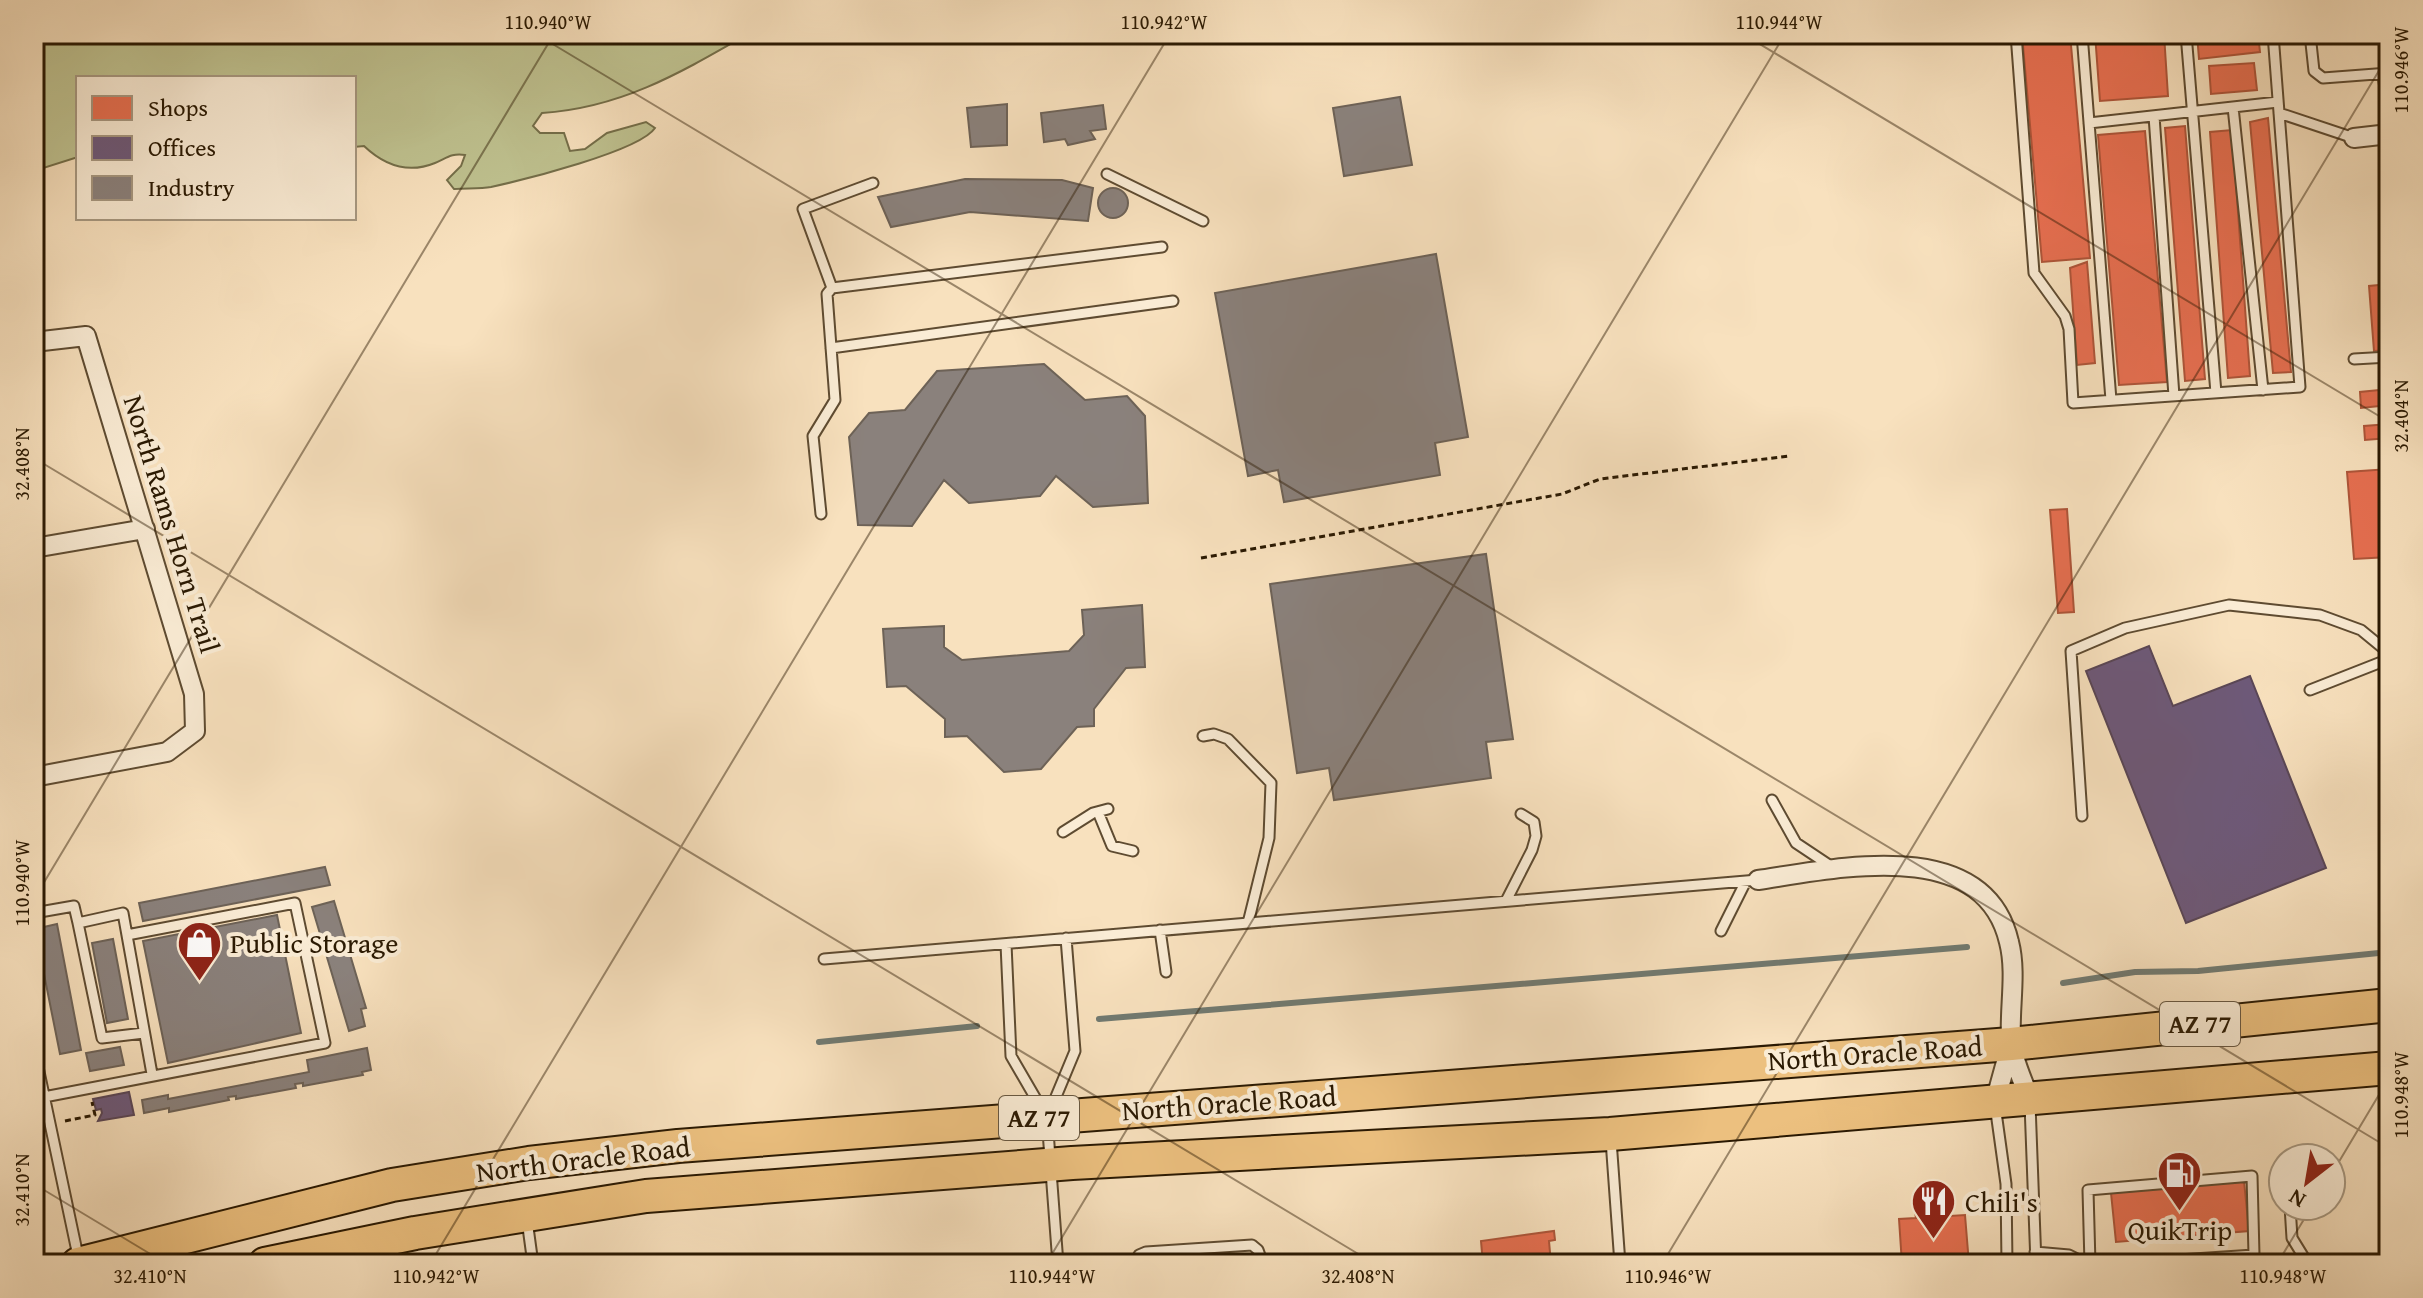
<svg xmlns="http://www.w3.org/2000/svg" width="2423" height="1298" font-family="'Gentium Book Plus',serif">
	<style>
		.green { fill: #bfc290; stroke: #746e49; stroke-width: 2 }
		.shops { fill: #e76f51; stroke: #ae5539; stroke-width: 2 }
		.offices { fill: #6d597a; stroke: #594656; stroke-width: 2 }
		.industry { fill: #8a817c; stroke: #6d6257; stroke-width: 2 }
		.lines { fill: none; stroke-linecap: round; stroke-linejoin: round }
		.stream { stroke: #717a71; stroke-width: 6 }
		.lane-casing { stroke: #5e4b31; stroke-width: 13 }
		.street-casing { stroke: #5e4b31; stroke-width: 22 }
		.highway-casing { stroke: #2a1902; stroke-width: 36 }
		.path { stroke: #2a1902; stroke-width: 3; stroke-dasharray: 6 4; stroke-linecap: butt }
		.lane { stroke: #faecd5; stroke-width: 9 }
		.street { stroke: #faecd5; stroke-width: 18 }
		.highway { stroke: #ecc07f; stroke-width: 32 }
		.ticks { fill: none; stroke: #2a1902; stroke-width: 2; stroke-opacity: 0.45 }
		.labels { text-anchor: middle; stroke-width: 8; stroke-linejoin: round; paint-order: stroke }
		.shield { fill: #faecd5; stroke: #685841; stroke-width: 2 }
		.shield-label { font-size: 26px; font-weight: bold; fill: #2a1902 }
		.street-label { font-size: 28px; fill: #2a1902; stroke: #faecd5 }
		.poi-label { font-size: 28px; fill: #2a1902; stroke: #faecd5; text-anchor: start }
		.neatline { fill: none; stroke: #2a1902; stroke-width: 3 }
		.ticks-label { font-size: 20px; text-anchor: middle; fill: #2a1902 }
	</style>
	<rect width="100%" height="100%" fill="#f8e1be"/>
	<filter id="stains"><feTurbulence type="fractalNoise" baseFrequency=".0025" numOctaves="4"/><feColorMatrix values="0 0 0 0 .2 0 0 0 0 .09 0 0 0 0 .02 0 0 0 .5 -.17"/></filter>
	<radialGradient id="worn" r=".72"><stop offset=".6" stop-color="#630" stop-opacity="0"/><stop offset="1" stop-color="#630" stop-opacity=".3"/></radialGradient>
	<!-- green -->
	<path class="green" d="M34,34H748C680,73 621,108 542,113L533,126L540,133H564L570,151L585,149L607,133L646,122L655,128C640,151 523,180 491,187C480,189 466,188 454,189L447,180L461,166L465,155C451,153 447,158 435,163C408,174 384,165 364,146L354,147V78H78V157L34,171Z"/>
	<!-- shops -->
	<path class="shops" d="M2022,34H2070L2090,258L2042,262Z
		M2095,34H2164L2168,96L2100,101Z
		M2197,34H2258L2260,52L2199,59Z
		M2254,63L2257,90L2211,94L2209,66Z
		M2268,118L2291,372L2273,373L2250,122Z
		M2185,126L2205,379L2185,381L2165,128Z
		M2232,130L2250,376L2228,378L2210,132Z
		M2145,131L2167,382L2119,385L2098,135Z
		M2087,262L2095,363L2077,365L2070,268Z
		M2389,284V350L2374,351L2369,286Z
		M2389,389V405L2361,408L2360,392Z
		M2389,424V438L2365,440L2364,426Z
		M2389,469V557L2354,559L2347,472Z
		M2067,509L2074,612L2058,613L2050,510Z
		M2244,1181L2249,1231L2116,1242L2111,1193Z
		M1933,1210L1934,1217L1965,1215L1969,1264H1902L1899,1219L1916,1218L1915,1211Z
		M1554,1231L1555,1240L1549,1241L1551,1264H1483L1481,1241Z"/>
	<!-- offices -->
	<path class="offices" d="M2149,646L2173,706L2250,676L2326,868L2186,923L2086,671Z
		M129,1092L134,1115L98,1121L102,1113L101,1109L96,1110L93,1099Z"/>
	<!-- industry -->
	<path class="industry" d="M1400,97L1412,165L1344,176L1333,108Z
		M1007,104V145L971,147L967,108Z
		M1103,105L1106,129L1090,131L1095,139L1068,145L1065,139L1044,142L1041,113Z
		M965,179L1062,180L1093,188L1088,221L970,212L891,227L878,197Z
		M1098 203a15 15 0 1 1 30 0a15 15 0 1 1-30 0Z
		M1436,254L1468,437L1435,443L1440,475L1284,502L1278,470L1248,476L1215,293Z
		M1044,364L1085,400L1127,396L1145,416L1148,503L1093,507L1056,476L1040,496L969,503L944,480L912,526L858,525L849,437L869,413L905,410L937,371Z
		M1486,554L1513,739L1486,742L1491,778L1334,800L1329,768L1297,773L1270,584Z
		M1142,605L1145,667L1126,668L1094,709V726L1077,727L1041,769L1004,772L967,736L945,737V719L906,686L887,687L883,629L944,626V647L962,660L1069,651L1084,635L1082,610Z
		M325,867L330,885L143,921L139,903Z
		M334,901L366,1008L361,1009L365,1026L349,1031L312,907Z
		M277,915L301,1033L168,1063L143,941Z
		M57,924L81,1050L60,1054L35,929Z
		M113,939L128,1019L107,1023L92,943Z
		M120,1047L124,1065L90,1071L86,1053Z
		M367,1048L371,1070L362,1072L363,1075L303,1086V1083L295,1084L296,1088L236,1099V1096L228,1097L229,1100L169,1112V1108L144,1113L142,1100L168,1095V1099L309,1072L307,1060Z"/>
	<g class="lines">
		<!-- stream -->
		<path class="stream" d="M2063,983L2135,972L2198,971L2389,952
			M1099,1019L1967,947
			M819,1042L977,1026"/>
		<defs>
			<path id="lane" d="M2016,34L2034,273L2065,316L2069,329L2073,403L2300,387L2273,34
				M2082,34L2111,400
				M2186,34L2216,393
				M2310,34L2314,71L2323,78L2389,73
				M2383,74L2389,117
				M2233,107L2263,390
				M2279,113L2354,138
				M2154,116L2174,396
				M2089,123L2278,102
				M1107,174L1203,221
				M832,288L803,209L873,183
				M831,348L1173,301
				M2354,359L2389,357
				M821,514L813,436L835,400L827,294L832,288L1162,247
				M2310,690L2389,659
				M1203,736L1214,734L1228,739L1271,783L1269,838L1248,923
				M1772,800L1796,843L1832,867
				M1098,812L1112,846L1133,851
				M2082,816L2071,651L2125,628L2229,605L2320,615L2361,630L2389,653
				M1063,832L1093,813L1108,809
				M1506,901L1532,850L1536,836L1534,822L1521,814
				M34,913L74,906L78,923L123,913L152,1074
				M78,923L102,1038L144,1033
				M1160,930L1166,972
				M1721,931L1746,881
				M1006,944L1011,1056L1047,1118L1058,1264
				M824,959L1758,880
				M34,1048L78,1256
				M44,1097L325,1043L295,903L127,935
				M2030,1104L2036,1264
				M1995,1105L2006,1184L2007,1264
				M1050,1111L1075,1051L1066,938
				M1611,1140L1620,1264
				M2290,1206L2292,1238L2308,1264
				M527,1220L533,1264
				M2035,1252L2069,1255L2087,1264
				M1135,1264L1139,1255L1146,1252L1252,1245L1258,1250L1263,1264
				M2090,1264L2088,1190L2252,1176L2254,1255
				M2118,1264L2254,1255L2255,1264"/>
			<path id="street" d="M2354,138L2389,134
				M34,342L86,336L194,694L195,731L167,752L34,777
				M34,548L145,529
				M1758,880C1838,868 1984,835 2009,942C2017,973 2009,1008 2011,1040C2012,1059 2023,1080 2029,1098
				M1995,1102L2011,1044"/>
			<path id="highway" d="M78,1264L392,1185L529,1163L678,1146L2011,1044L2389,1005
				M265,1264L415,1233L646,1196L1072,1163L1610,1134L2389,1068"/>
		</defs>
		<!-- lane casing -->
		<use href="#lane" class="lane-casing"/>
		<!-- street casing -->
		<use href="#street" class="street-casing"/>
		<!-- highway casing -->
		<use href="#highway" class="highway-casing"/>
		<!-- path -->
		<path class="path" d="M1201,558L1562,494L1600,479L1789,456
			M65,1121L95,1115L92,1102"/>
		<!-- lane -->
		<use href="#lane" class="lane"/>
		<!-- street -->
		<use href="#street" class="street"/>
		<!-- highway -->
		<use href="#highway" class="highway"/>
	</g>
	<!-- ticks -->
	<path class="ticks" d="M536,34L2389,1148M1743,34L2389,422M34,458L1375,1264M34,899L554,34M2331,1175L2389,1078M34,1184L167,1264M430,1264L1170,34M1046,1264L1785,34M1662,1264L2389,54M2277,1264L2312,1206"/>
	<!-- icons -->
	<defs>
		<symbol id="shop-pin" viewBox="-11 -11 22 30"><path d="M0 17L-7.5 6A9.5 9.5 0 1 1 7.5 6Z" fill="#8f2418" stroke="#faecd5"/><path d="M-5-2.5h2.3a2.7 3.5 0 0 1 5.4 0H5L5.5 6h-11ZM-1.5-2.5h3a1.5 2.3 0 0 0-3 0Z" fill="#fff"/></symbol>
		<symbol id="fuel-pin" viewBox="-11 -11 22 30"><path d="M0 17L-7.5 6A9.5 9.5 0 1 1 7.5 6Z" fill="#8f2418" stroke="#faecd5"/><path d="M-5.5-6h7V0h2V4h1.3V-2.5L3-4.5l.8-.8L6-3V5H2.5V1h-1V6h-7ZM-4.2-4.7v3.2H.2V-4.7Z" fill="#fff"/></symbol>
		<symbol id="restaurant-pin" viewBox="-11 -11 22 30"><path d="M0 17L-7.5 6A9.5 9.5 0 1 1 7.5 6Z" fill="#8f2418" stroke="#faecd5"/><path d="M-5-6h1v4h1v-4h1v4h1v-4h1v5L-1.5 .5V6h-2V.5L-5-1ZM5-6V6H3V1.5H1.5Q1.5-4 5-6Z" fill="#fff"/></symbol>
	</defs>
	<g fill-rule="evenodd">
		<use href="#shop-pin" x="174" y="918" width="51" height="69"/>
		<use href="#fuel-pin" x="2154" y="1148" width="51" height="69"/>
		<use href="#restaurant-pin" x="1908" y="1176" width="51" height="69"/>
	</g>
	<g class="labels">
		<!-- shield labels -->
		<g class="shield">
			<rect x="2160" y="1002" width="80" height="44" rx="6"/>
			<rect x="999" y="1096" width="80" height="44" rx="6"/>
		</g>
		<g class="shield-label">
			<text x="2200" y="1033">AZ 77</text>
			<text x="1039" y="1127">AZ 77</text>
		</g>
		<!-- street labels -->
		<g class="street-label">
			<text transform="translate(172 524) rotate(73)" y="10">North Rams Horn Trail</text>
			<text transform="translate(1875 1053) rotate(-4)" y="10">North Oracle Road</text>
			<text transform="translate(1229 1103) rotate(-4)" y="10">North Oracle Road</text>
			<text transform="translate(583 1159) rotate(-7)" y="10">North Oracle Road</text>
		</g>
		<!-- poi labels -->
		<g class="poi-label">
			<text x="230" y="953">Public Storage</text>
			<text x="1965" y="1212">Chili's</text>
			<text x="2180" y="1240" text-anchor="middle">QuikTrip</text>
		</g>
	</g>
	<!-- margin -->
	<rect width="2423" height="1298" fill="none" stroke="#f8e1be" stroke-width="88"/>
	<!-- legend -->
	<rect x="76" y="76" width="280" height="144" fill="#faecd5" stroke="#a79881" stroke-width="2"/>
	<rect x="92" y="96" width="40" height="24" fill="#e76f51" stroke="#a79881" stroke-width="2"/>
	<text x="148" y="116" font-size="24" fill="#2a1902">Shops</text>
	<rect x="92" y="136" width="40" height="24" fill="#6d597a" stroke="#a79881" stroke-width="2"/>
	<text x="148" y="156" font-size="24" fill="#2a1902">Offices</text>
	<rect x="92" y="176" width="40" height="24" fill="#8a817c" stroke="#a79881" stroke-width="2"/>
	<text x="148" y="196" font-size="24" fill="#2a1902">Industry</text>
	<!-- north arrow -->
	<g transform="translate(2307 1182) rotate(211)"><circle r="38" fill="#faecd5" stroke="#a79881" stroke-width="2"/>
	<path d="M0-6L14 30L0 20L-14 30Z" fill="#8f2418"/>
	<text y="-12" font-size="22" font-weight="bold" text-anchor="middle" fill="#2a1902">N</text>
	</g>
	<rect x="44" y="44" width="2335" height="1210" class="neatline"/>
	<g class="ticks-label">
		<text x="548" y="29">110.940°W</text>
		<text x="1164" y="29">110.942°W</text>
		<text x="1779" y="29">110.944°W</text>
		<text transform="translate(2401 70) rotate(-90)" y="7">110.946°W</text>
		<text transform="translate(2401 416) rotate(-90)" y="7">32.404°N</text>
		<text transform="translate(22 464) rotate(-90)" y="7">32.408°N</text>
		<text transform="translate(22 883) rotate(-90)" y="7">110.940°W</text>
		<text transform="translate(2401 1095) rotate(-90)" y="7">110.948°W</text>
		<text transform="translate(22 1190) rotate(-90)" y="7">32.410°N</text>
		<text x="150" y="1283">32.410°N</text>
		<text x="436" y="1283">110.942°W</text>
		<text x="1052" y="1283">110.944°W</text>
		<text x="1358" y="1283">32.408°N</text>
		<text x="1668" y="1283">110.946°W</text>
		<text x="2283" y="1283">110.948°W</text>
	</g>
	<rect width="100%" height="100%" filter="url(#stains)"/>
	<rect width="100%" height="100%" fill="url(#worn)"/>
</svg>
